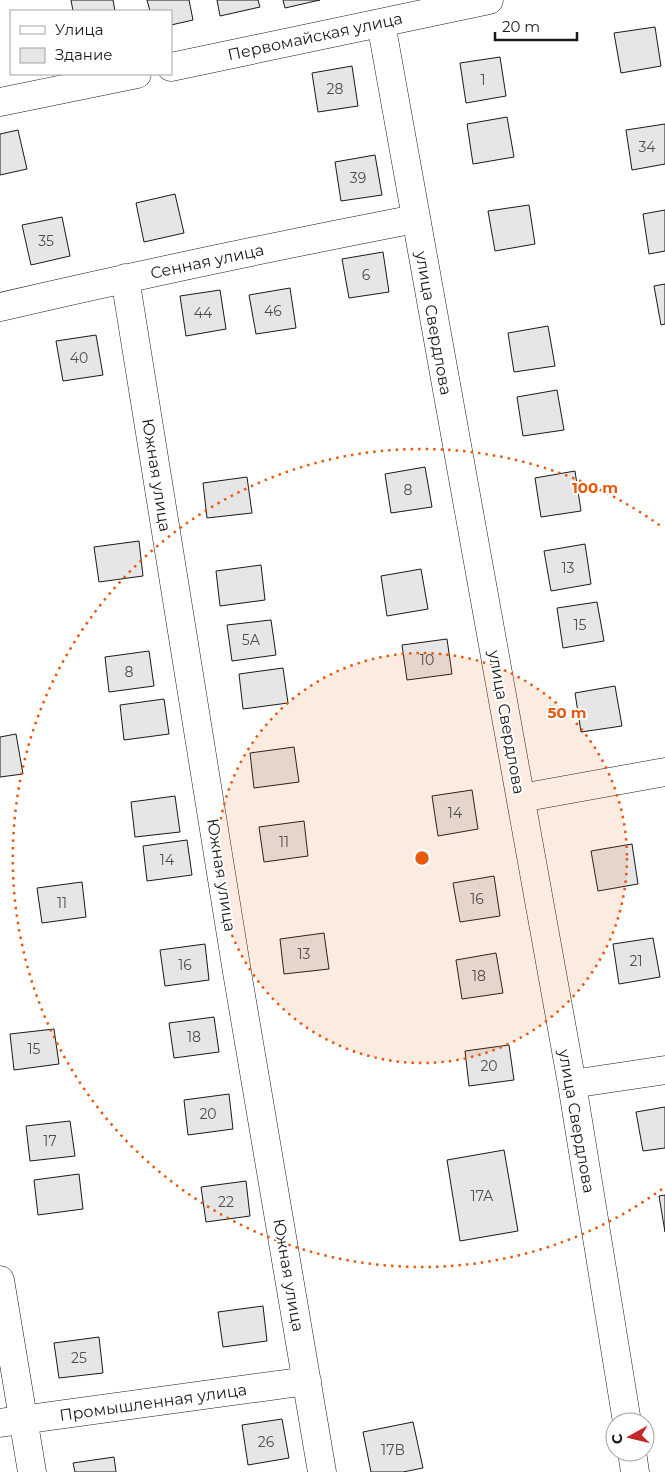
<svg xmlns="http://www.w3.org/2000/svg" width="665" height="1472" font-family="Montserrat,sans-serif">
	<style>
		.building { fill: #e6e6e6; stroke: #1a1a1a }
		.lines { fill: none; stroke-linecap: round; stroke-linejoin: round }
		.minor-casing { stroke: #1a1a1a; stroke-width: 29 }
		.minor { stroke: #fff; stroke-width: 28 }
		.ring { fill: none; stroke: #e8590c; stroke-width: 2.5; stroke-dasharray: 2.5 5 }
		.labels { text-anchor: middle; stroke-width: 4; stroke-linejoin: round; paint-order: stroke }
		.number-label { font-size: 14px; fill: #4d4d4d }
		.street-label { font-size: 16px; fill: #1a1a1a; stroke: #fff }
		.centre { fill: #e8590c; stroke: #fff; stroke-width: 2.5 }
		.ring-label { font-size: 15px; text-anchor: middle; font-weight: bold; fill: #e8590c; stroke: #fff; stroke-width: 4; stroke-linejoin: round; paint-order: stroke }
	</style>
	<rect width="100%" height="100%" fill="#fff"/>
	<!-- building -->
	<path class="building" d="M71,0H113L115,11H73Z
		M147,0H189L193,20L171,25V11H150Z
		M217,0H258L260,7L220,16Z
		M283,0H320L285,8Z
		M655,27L661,66L621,73L614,33Z
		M500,57L506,96L466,103L460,63Z
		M352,66L358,106L318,112L312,73Z
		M507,117L514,157L473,164L467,124Z
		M665,124V164L632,170L626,130Z
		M18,130L27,169L0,175V134Z
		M375,155L382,195L341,201L335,162Z
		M175,194L184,233L144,242L136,203Z
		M529,205L535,244L495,251L488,211Z
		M665,210V251L649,254L643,214Z
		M62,217L70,256L31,265L22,225Z
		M383,252L389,292L349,298L342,259Z
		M665,284V324L661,325L654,286Z
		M290,288L296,328L256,334L249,295Z
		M220,290L226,329L186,336L180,296Z
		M548,326L555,366L514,372L508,333Z
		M96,335L103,375L63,381L56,341Z
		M557,390L564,430L523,436L517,397Z
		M425,467L432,507L391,513L385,474Z
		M575,471L581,511L541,517L535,478Z
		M247,477L252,513L207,518L203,483Z
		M139,541L143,576L99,582L94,547Z
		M585,544L591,584L551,591L544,551Z
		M261,565L265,600L220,606L216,571Z
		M421,569L428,609L387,616L381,576Z
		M597,602L604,641L563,648L557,608Z
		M271,620L276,655L232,661L227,625Z
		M447,639L452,674L407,680L402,645Z
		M149,651L154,686L109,692L105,657Z
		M283,668L288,703L243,709L239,674Z
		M615,686L622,726L581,732L575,693Z
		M164,699L169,734L124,740L120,705Z
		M16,734L23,774L0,777V737Z
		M294,747L299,782L254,788L250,753Z
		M472,790L478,829L438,836L432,796Z
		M175,796L180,832L135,837L131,802Z
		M304,821L308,856L264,862L259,827Z
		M187,840L192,875L147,881L143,846Z
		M632,844L638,884L598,891L591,851Z
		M494,876L500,916L460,922L453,883Z
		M82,882L86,917L42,923L37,888Z
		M324,933L329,969L284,974L280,939Z
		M653,938L660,977L619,984L613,944Z
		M205,944L209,980L165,986L160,950Z
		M496,953L503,993L462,999L456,960Z
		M214,1017L219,1052L174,1058L169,1023Z
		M54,1029L59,1064L14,1070L10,1034Z
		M509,1045L514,1080L469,1086L465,1051Z
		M229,1094L233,1129L188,1135L184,1100Z
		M665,1107V1148L643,1151L636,1112Z
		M70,1121L75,1156L30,1161L26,1126Z
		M504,1150L518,1231L460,1241L447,1160Z
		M79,1174L83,1209L38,1215L34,1180Z
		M246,1181L250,1216L206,1222L201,1187Z
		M665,1195V1232L659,1196Z
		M263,1306L267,1341L223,1347L218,1312Z
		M99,1337L103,1373L59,1378L54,1343Z
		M282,1419L289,1458L248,1465L242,1425Z
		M413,1422L423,1468L403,1472H371L363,1432Z
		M114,1457L116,1472H75L73,1463Z"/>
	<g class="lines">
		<defs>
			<path id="minor" d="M381,23L572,1084L627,1422
				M171,67L489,0
				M0,102L137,74
				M125,278L237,972L322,1472
				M0,307C138,275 276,246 415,219
				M521,798L665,772
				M572,1084L665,1070
				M0,1280L32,1472
				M0,1423L307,1381
				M632,1452L635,1472"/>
		</defs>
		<!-- minor casing -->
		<use href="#minor" class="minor-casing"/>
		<!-- minor -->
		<use href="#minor" class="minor"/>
	</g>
	<!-- distance rings -->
	<circle cx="422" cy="858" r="205" fill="#e8590c" fill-opacity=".12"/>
	<g class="ring">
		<circle cx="422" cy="858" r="205"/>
		<path d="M662 1189A409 409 0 1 1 662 527"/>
	</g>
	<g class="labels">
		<!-- number labels -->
		<g class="number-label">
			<text x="483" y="85">1</text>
			<text x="335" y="94">28</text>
			<text x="647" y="152">34</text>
			<text x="358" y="183">39</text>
			<text x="46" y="246">35</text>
			<text x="366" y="280">6</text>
			<text x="273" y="316">46</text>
			<text x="203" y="318">44</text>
			<text x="79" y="363">40</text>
			<text x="408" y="495">8</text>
			<text x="568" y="573">13</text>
			<text x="580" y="630">15</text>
			<text x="251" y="645">5А</text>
			<text x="427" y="665">10</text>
			<text x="129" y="677">8</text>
			<text x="455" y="818">14</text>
			<text x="284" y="847">11</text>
			<text x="167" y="865">14</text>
			<text x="477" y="904">16</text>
			<text x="62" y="908">11</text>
			<text x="304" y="959">13</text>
			<text x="636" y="966">21</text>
			<text x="185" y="970">16</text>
			<text x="479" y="981">18</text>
			<text x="194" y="1042">18</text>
			<text x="34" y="1054">15</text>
			<text x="489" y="1071">20</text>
			<text x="208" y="1119">20</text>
			<text x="50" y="1146">17</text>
			<text x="482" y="1201">17А</text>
			<text x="226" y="1207">22</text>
			<text x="79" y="1363">25</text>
			<text x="266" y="1447">26</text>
			<text x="393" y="1455">17В</text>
		</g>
		<!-- street labels -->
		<g class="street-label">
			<text transform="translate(315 36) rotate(-12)" y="6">Первомайская улица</text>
			<text transform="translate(207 261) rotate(-12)" y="6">Сенная улица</text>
			<text transform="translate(434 323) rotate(80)" y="6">улица Свердлова</text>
			<text transform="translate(157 475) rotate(81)" y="6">Южная улица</text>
			<text transform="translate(507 722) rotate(80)" y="6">улица Свердлова</text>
			<text transform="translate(222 875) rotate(81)" y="6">Южная улица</text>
			<text transform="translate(577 1121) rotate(80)" y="6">улица Свердлова</text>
			<text transform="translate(289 1275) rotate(80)" y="6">Южная улица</text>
			<text transform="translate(153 1402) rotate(-8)" y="6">Промышленная улица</text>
		</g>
	</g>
	<circle cx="422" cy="858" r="8" class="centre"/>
	<g class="ring-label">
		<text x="595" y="493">100 m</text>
		<text x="567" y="718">50 m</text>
	</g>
	<!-- legend -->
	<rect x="10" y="10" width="162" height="65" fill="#ffffff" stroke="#a3a3a3"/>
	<rect x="20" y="26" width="25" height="8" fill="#ffffff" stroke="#a3a3a3"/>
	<text x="55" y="35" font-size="15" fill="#1a1a1a">Улица</text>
	<rect x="20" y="48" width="25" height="15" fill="#e6e6e6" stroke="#a3a3a3"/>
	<text x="55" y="60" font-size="15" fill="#1a1a1a">Здание</text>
	<!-- north arrow -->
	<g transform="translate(630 1437) rotate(262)"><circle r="24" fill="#ffffff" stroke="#a3a3a3"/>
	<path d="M0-4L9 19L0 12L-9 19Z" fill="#c62828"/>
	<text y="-8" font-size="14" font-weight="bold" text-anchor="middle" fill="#1a1a1a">С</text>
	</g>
	<!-- scale -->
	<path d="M495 32v8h82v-8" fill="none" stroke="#1a1a1a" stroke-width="2.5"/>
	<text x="502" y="32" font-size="15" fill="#1a1a1a" stroke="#ffffff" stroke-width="4" paint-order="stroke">20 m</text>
</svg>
